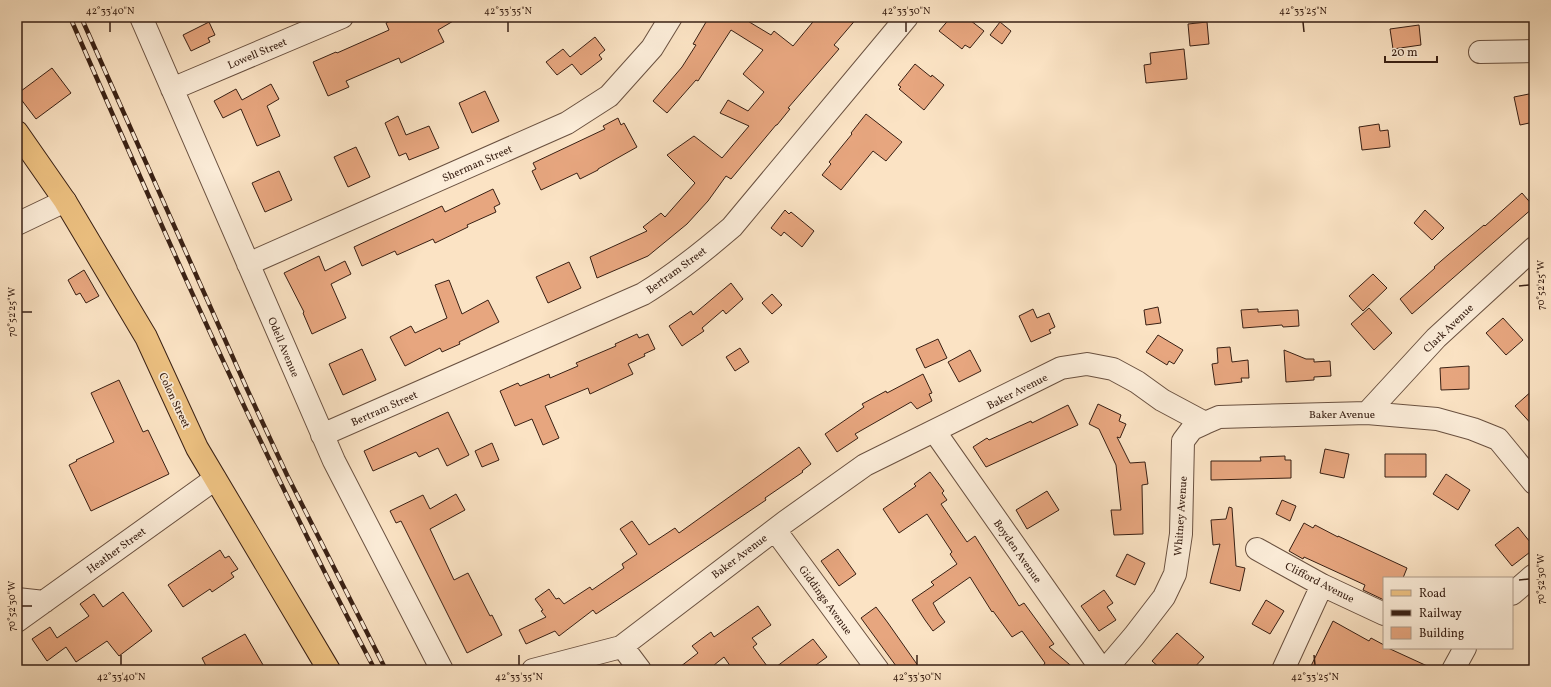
<svg xmlns="http://www.w3.org/2000/svg" width="1551" height="687" font-family="Vollkorn,serif">
	<style>
		.building { fill: #e7a67f; stroke: #392014 }
		.lines { fill: none; stroke-linecap: round; stroke-linejoin: round }
		.minor-casing { stroke: #6a5140; stroke-width: 24 }
		.major-casing { stroke: #392014; stroke-width: 24 }
		.minor { stroke: #fcedd9; stroke-width: 22 }
		.major { stroke: #eec282; stroke-width: 22 }
		.rail-casing { stroke: #392014; stroke-width: 4.5 }
		.rail { stroke: #fcedd9; stroke-width: 3; stroke-dasharray: 9; stroke-linecap: butt }
		.ticks { fill: none; stroke: #392014; stroke-width: 1.5 }
		.labels { text-anchor: middle; stroke-width: 3.5; stroke-linejoin: round; paint-order: stroke }
		.street-label { font-size: 11px; fill: #392014; stroke: #fcedd9 }
		.neatline { fill: none; stroke: #392014; stroke-width: 1.5 }
		.ticks-label { font-size: 10px; text-anchor: middle; fill: #392014 }
	</style>
	<rect width="100%" height="100%" fill="#fbe3c4"/>
	<filter id="stains"><feTurbulence type="fractalNoise" baseFrequency=".005" numOctaves="4"/><feColorMatrix values="0 0 0 0 .2 0 0 0 0 .09 0 0 0 0 .02 0 0 0 .5 -.17"/></filter>
	<radialGradient id="worn" r=".72"><stop offset=".6" stop-color="#630" stop-opacity="0"/><stop offset="1" stop-color="#630" stop-opacity=".3"/></radialGradient>
	<!-- building -->
	<path class="building" d="M398,17H460L438,30L444,42L401,63L399,58L346,81L349,87L328,96L313,62L336,52L337,53L389,30L386,23Z
		M709,17H741L771,35L774,31L793,46L817,17H858L834,45L839,49L788,108L790,109L777,125H776L731,179L726,176L708,201L687,224L648,256L597,278L590,257L647,231L643,227L661,213L665,217L695,183L667,155L694,136L722,158L749,126L720,113L728,100L748,111L764,92L743,74L763,50L731,30L698,81L696,80L667,113L653,101L682,67L696,45L693,44Z
		M951,17H966L984,31L970,48L965,45L962,49L939,31Z
		M209,22L215,35L208,38L210,42L191,51L183,35Z
		M1000,22L1011,31L1002,44L990,35Z
		M1207,22L1209,44L1190,46L1188,24Z
		M1419,25L1421,45L1393,49L1390,29Z
		M595,37L605,50L599,55L602,59L581,75L572,64L557,75L546,62L563,49L570,57Z
		M1184,49L1187,79L1146,83L1144,65L1151,64L1150,53Z
		M915,64L931,77L932,75L944,85L924,110L899,89L901,87L898,85Z
		M52,68L71,93L36,119L17,94Z
		M271,84L279,99L267,106L280,136L257,146L241,109L223,118L214,101L236,89L242,100Z
		M485,91L499,121L472,133L459,103Z
		M1534,93V122L1520,125L1514,97Z
		M866,114L902,142L886,161L873,151L841,190L822,175L831,164L829,162L852,134L851,133Z
		M398,116L406,135L429,126L439,148L409,160L406,153L399,156L385,123Z
		M618,118L621,125L624,123L637,147L598,169V170L580,179L577,173L541,190L532,171L536,169L533,163L605,129L603,126Z
		M1379,124L1380,131L1388,130L1390,147L1362,150L1359,127Z
		M356,147L370,177L348,187L334,157Z
		M279,171L292,200L265,212L252,183Z
		M493,189L500,204L494,207L496,212L467,225L468,227L435,243L433,239L397,255L395,251L362,266L354,247L442,206L445,212Z
		M1522,193L1534,207L1412,314L1400,299L1435,268L1434,267L1448,255L1484,225L1485,226Z
		M785,210L789,214L791,212L814,231L802,247L784,232L781,236L771,228Z
		M1425,210L1444,228L1432,240L1414,223Z
		M319,256L325,271L345,261L351,274L331,284L346,318L312,334L303,313L304,312L284,273Z
		M569,262L581,288L548,303L536,277Z
		M84,270L99,296L86,303L80,293L76,295L68,280Z
		M1373,274L1387,288L1363,311L1349,296Z
		M449,280L462,314L488,300L499,322L459,342L460,344L442,352L440,348L405,366L390,337L411,326L415,333L447,318L435,285Z
		M731,283L743,299L726,314L723,310L702,328L704,331L682,346L669,326L691,311L693,315Z
		M772,294L782,305L772,314L762,303Z
		M1158,307L1161,323L1146,325L1144,310Z
		M1369,308L1392,333L1374,350L1351,324Z
		M1033,309L1037,318L1049,313L1055,327L1049,330L1051,333L1031,342L1019,316Z
		M1258,309V312L1298,310L1299,326L1283,327L1282,325L1243,328L1241,310Z
		M1503,318L1523,340L1506,355L1486,333Z
		M637,334L639,338L648,334L655,349L644,354L645,356L628,364L633,374L590,394L588,388L545,406L559,438L543,445L532,419L515,426L500,391L518,383L520,386L549,374L550,378L578,366L576,363L616,346L615,344Z
		M1158,335L1183,350L1174,364L1169,361L1167,365L1146,352Z
		M938,339L947,358L925,368L916,349Z
		M1230,347L1232,362L1248,360L1249,378H1241L1242,382L1215,385L1212,364L1218,363L1217,348Z
		M740,348L749,362L735,371L726,357Z
		M362,349L376,380L343,395L329,364Z
		M970,350L981,371L959,382L948,362Z
		M1284,350L1306,359H1314V362L1330,361L1331,376L1314,377V380L1286,382Z
		M1469,366V389L1441,390L1440,368Z
		M923,374L932,393L929,394L932,401L917,409L911,402L855,434L858,438L837,452L825,434L864,407L862,404L886,391L887,393Z
		M119,380L143,432L148,430L169,474L91,511L69,465L77,461L76,460L114,442L91,393Z
		M1534,389V427L1515,406Z
		M1098,404L1121,415L1119,421L1126,424L1120,438L1117,437L1130,463L1145,462L1148,484L1142,485L1143,534L1114,535L1111,510H1121L1116,465L1099,429L1089,424Z
		M1068,405L1078,425L986,467L973,447L987,438L989,440L1031,421L1032,423Z
		M448,412L469,455L447,466L438,448L419,457L416,452L373,471L364,451Z
		M492,443L499,460L482,467L475,451Z
		M799,447L811,464L802,471L803,472L765,498L766,500L637,587L596,614L593,610L559,636L555,631L526,644L519,630L546,617L541,611L543,610L535,599L549,589L556,599L559,598L564,604L590,587L592,590L624,568L622,564L637,554L620,529L632,521L649,545L675,528L679,533Z
		M1325,449L1349,454L1344,478L1320,473Z
		M1385,454H1426V477H1385Z
		M1285,456V460H1291V478L1211,480V461H1261L1260,457Z
		M930,472L944,491L942,493L947,500L941,504L967,542L975,536L1019,606L1024,603L1054,644L1049,647L1076,670H1040L1045,663L1022,631L1012,637L993,611L992,612L970,577L933,603L939,614L945,622L933,631L925,620L912,600L934,585L931,582L957,564L950,554L952,552L927,514L899,533L883,509L916,486L914,484Z
		M1446,474L1470,490L1458,510L1433,494Z
		M1047,491L1059,510L1027,529L1016,510Z
		M456,494L465,510L430,529L454,580L468,573L490,616L492,615L502,635L467,653L401,521L396,523L390,511L423,495L430,509Z
		M1282,500L1296,506L1290,521L1276,514Z
		M1229,507L1232,508L1236,566L1245,568L1240,591L1210,583L1220,544L1213,545L1211,520L1226,519Z
		M1304,523L1313,528L1315,525L1338,537V536L1407,568L1403,578H1384V600L1363,590L1365,585L1304,557L1303,559L1289,551Z
		M1518,527L1534,547V549L1512,566L1495,545Z
		M838,549L856,574L839,586L821,561Z
		M220,550L225,558L229,556L238,569L231,573L234,577L212,592L210,589L183,607L168,585Z
		M1127,554L1145,563L1135,585L1116,576Z
		M1104,590L1113,603L1107,607L1116,620L1099,631L1081,606Z
		M123,592L152,631L119,656L107,641L76,662L66,647L47,661L32,639L50,627L57,638L89,616L80,604L94,594L103,607Z
		M1266,600L1284,611L1270,634L1252,624Z
		M758,606L771,625L752,638L757,644L753,647L770,670H733L724,657L708,670H676L698,653L692,646L711,632L714,637Z
		M876,607L888,623L921,670H899L861,618Z
		M1333,621L1369,641L1371,638L1384,645V648H1388L1436,670H1309Z
		M1177,633L1204,657L1192,670H1162L1152,661Z
		M245,634L266,670H208L202,658Z
		M813,639L827,657L809,670H772Z"/>
	<g class="lines">
		<defs>
			<path id="minor" d="M141,17L334,461L442,670
				M1480,52L1534,51
				M172,89L342,17
				M17,224L65,201
				M248,264L567,123L609,96L652,48L671,17
				M1367,413L1436,338L1534,248
				M935,432L1102,670
				M322,435L643,294C676,274 704,251 732,227L907,17
				M775,530L878,670
				M1257,549L1322,585L1384,614
				M1512,594L1534,575
				M17,599L44,602
				M17,621L215,479
				M622,646L640,670
				M533,670L621,647L785,522L865,465L1061,368L1087,364L1113,369L1137,382L1162,400L1205,423L1219,417L1367,413L1437,419L1473,429L1498,439L1534,483
				M1105,670L1134,636L1164,597L1175,574L1181,534L1183,441L1192,429L1205,423
				M1283,670L1322,585
				M1453,670L1465,648"/>
			<path id="major" d="M17,132L65,201L146,337L197,448L329,670"/>
		</defs>
		<!-- minor casing -->
		<use href="#minor" class="minor-casing"/>
		<!-- major casing -->
		<use href="#major" class="major-casing"/>
		<!-- minor -->
		<use href="#minor" class="minor"/>
		<!-- major -->
		<use href="#major" class="major"/>
		<defs>
			<path id="rail" d="M70,17C166,237 263,458 375,670
				M81,17L247,389L287,475L386,670"/>
		</defs>
		<!-- rail casing -->
		<use href="#rail" class="rail-casing"/>
		<!-- rail -->
		<use href="#rail" class="rail"/>
	</g>
	<!-- ticks -->
	<path class="ticks" d="M110,22V32M508,22V32M906,22V32M1303,22L1304,32M1519,286L1529,285M22,312H32M1519,580L1529,579M22,606H32M121,655V665M519,655V665M917,655V665M1314,655L1315,665"/>
	<g class="labels">
		<!-- street labels -->
		<g class="street-label">
			<text transform="translate(257 53) rotate(-23)" y="4">Lowell Street</text>
			<text transform="translate(477 163) rotate(-24)" y="4">Sherman Street</text>
			<text transform="translate(676 270) rotate(-36)" y="4">Bertram Street</text>
			<text transform="translate(1448 328) rotate(-44)" y="4">Clark Avenue</text>
			<text transform="translate(284 347) rotate(67)" y="4">Odell Avenue</text>
			<text transform="translate(1017 391) rotate(-27)" y="4">Baker Avenue</text>
			<text transform="translate(175 400) rotate(65)" y="4">Colon Street</text>
			<text transform="translate(384 408) rotate(-24)" y="4">Bertram Street</text>
			<text x="1342" y="418">Baker Avenue</text>
			<text transform="translate(1180 516) rotate(-86)" y="4">Whitney Avenue</text>
			<text transform="translate(116 550) rotate(-36)" y="4">Heather Street</text>
			<text transform="translate(1018 551) rotate(55)" y="4">Boyden Avenue</text>
			<text transform="translate(739 556) rotate(-37)" y="4">Baker Avenue</text>
			<text transform="translate(1320 582) rotate(27)" y="4">Clifford Avenue</text>
			<text transform="translate(826 600) rotate(54)" y="4">Giddings Avenue</text>
		</g>
	</g>
	<!-- margin -->
	<rect width="1551" height="687" fill="none" stroke="#fbe3c4" stroke-width="44"/>
	<!-- legend -->
	<rect x="1383" y="577" width="130" height="72" fill="#fcedd9" stroke="#ae9b8a"/>
	<rect x="1391" y="590" width="20" height="6" fill="#eec282" stroke="#ae9b8a"/>
	<text x="1419" y="597" font-size="12" fill="#392014">Road</text>
	<rect x="1391" y="610" width="20" height="6" fill="#392014" stroke="#ae9b8a"/>
	<text x="1419" y="617" font-size="12" fill="#392014">Railway</text>
	<rect x="1391" y="627" width="20" height="12" fill="#e7a67f" stroke="#ae9b8a"/>
	<text x="1419" y="637" font-size="12" fill="#392014">Building</text>
	<!-- scale -->
	<path d="M1385 56v6h52v-6" fill="none" stroke="#392014" stroke-width="2"/>
	<text x="1391" y="56" font-size="12" fill="#392014" stroke="#fcedd9" stroke-width="3" paint-order="stroke">20 m</text>
	<rect x="22" y="22" width="1507" height="643" class="neatline"/>
	<g class="ticks-label">
		<text x="110" y="14">42°33'40"N</text>
		<text x="508" y="14">42°33'35"N</text>
		<text x="906" y="14">42°33'30"N</text>
		<text x="1303" y="14">42°33'25"N</text>
		<text transform="translate(1540 285) rotate(-90)" y="4">70°52'25"W</text>
		<text transform="translate(11 312) rotate(-90)" y="4">70°52'25"W</text>
		<text transform="translate(1540 579) rotate(-90)" y="4">70°52'30"W</text>
		<text transform="translate(11 606) rotate(-90)" y="4">70°52'30"W</text>
		<text x="121" y="680">42°33'40"N</text>
		<text x="519" y="680">42°33'35"N</text>
		<text x="917" y="680">42°33'30"N</text>
		<text x="1315" y="680">42°33'25"N</text>
	</g>
	<rect width="100%" height="100%" filter="url(#stains)"/>
	<rect width="100%" height="100%" fill="url(#worn)"/>
</svg>
